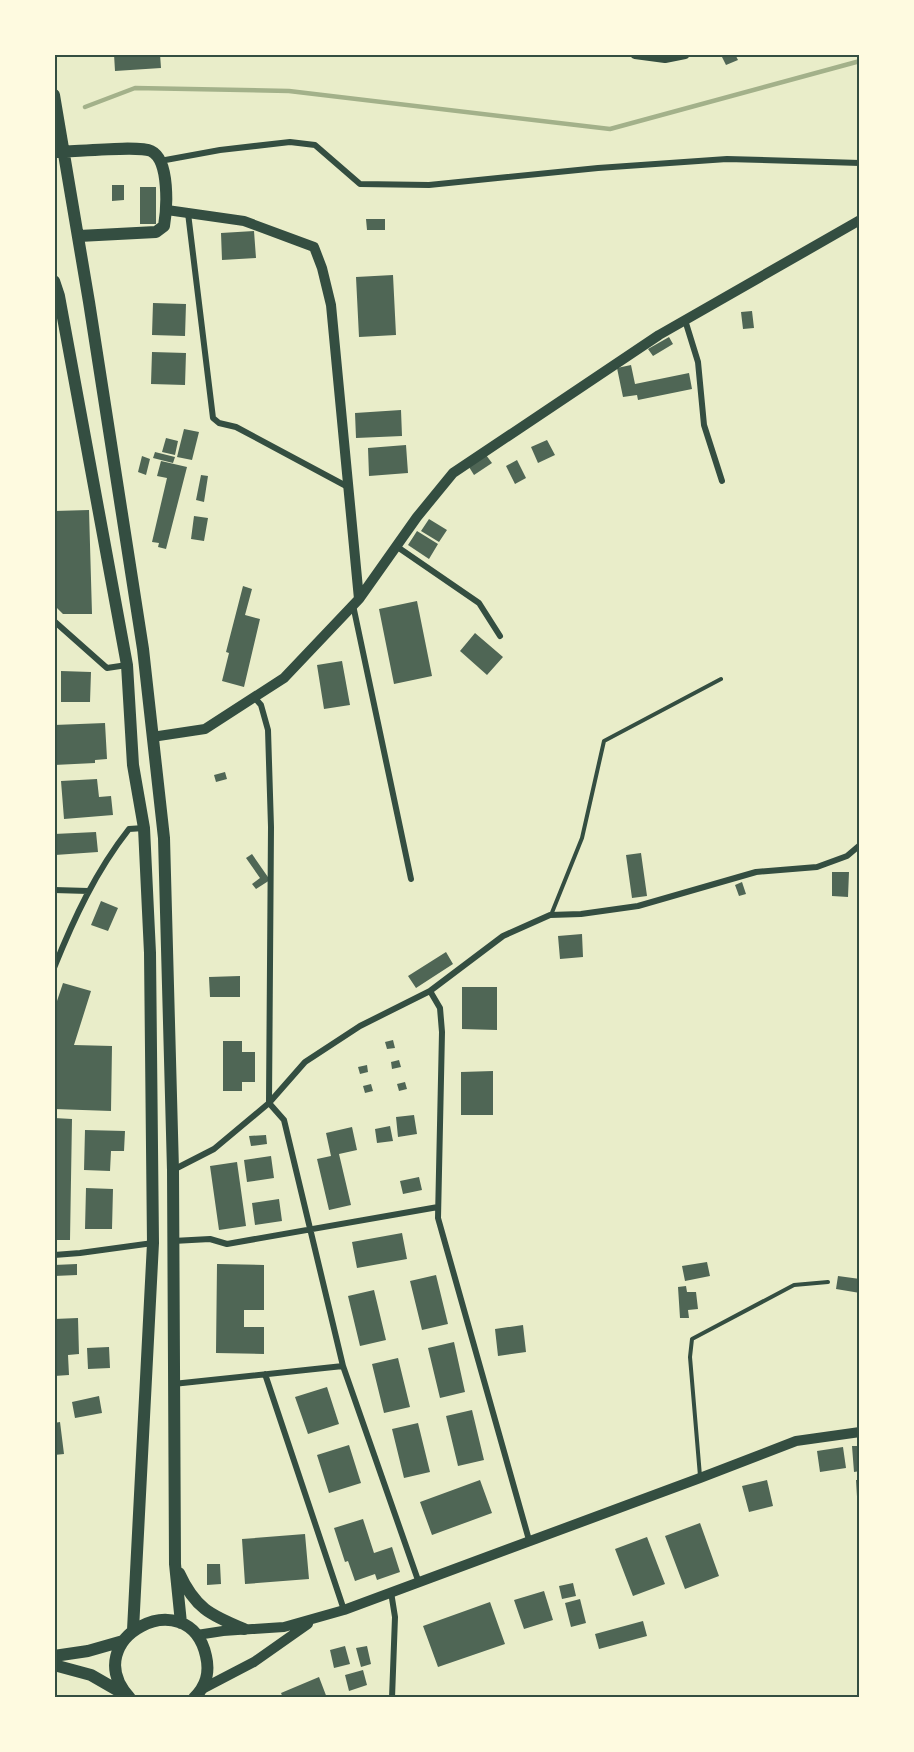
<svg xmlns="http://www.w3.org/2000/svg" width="914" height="1752" font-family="Georgia,serif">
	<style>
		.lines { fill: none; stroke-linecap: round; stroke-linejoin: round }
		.stream { stroke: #a3b18a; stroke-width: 4.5 }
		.building { fill: #4f6655 }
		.service { stroke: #344e41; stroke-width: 4 }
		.minor { stroke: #344e41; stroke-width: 6 }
		.tertiary { stroke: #344e41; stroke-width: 10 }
		.secondary { stroke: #344e41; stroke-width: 10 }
		.primary { stroke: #344e41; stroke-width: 12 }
		.neatline { fill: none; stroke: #344e41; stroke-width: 2 }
	</style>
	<rect width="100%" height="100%" fill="#e9edc9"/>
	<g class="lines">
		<!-- stream -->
		<path class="stream" d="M85,107L135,88L289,91L610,129L860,61"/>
	</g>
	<!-- building -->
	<path class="building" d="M114,54H160L161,68L115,71Z
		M728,54H735L738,60L726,65L722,57Z
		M112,185H124V200L112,201Z
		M140,187H156V224H140Z
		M366,219H385V230H367Z
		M254,231L256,258L222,260L221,233Z
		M393,275L396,335L359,337L356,277Z
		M153,303L186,304L185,336L152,335Z
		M752,311L754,328L743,329L741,312Z
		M669,337L673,344L653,356L648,349Z
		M152,352L186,353L185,385L151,384Z
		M631,365L635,384L689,373L692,389L638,400L637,395L623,397L617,368Z
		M401,410L402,436L356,438L355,413Z
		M184,429L199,432L192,460L177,457Z
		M166,438L178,441L175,455L162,452Z
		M547,440L555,455L538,463L531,447Z
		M406,445L408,473L369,476L368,448Z
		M155,452L175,457L173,463L153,458Z
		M486,455L492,463L474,475L469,467Z
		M142,456L150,459L146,475L138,472Z
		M517,460L526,478L515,484L506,466Z
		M161,461L187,467L166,549L158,547L159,543L152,542L167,478L157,476Z
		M201,475L208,476L204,502L196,500Z
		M89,510L92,614H63L54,605V511Z
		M194,516L208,518L204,541L191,539Z
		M429,519L447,530L439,542L421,531Z
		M417,531L438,544L429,559L408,545Z
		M243,586L252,589L245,615L260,619L244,687L222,681L229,653L226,652Z
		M417,601L432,676L394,684L379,609Z
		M475,633L503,657L487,675L460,651Z
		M342,661L350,705L324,709L317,665Z
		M61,671L91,672L90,702H61Z
		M105,723L107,759L95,760V763L54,765V725Z
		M225,772L227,779L216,782L214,775Z
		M97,779L99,797L111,796L113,815L64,819L61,781Z
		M96,832L98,852L55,855L54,834Z
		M641,853L647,896L632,898L626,855Z
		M252,854L270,880L256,889L252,884L260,878L246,858Z
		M832,872H849L848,897L832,896Z
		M742,882L746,894L739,896L735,885Z
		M101,901L118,908L108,931L91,925Z
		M582,934L583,957L560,959L558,936Z
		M446,952L453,964L416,988L408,976Z
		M240,976V997H210L209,977Z
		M63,983L91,991L74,1045L112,1046L111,1111L54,1109V1010Z
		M462,987H497V1030L462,1029Z
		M393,1040L395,1048L387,1049L385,1042Z
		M223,1041H242V1052H255V1082H242V1091H223Z
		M399,1060L401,1067L392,1069L391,1062Z
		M367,1065L368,1072L360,1074L358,1067Z
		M493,1071V1115H461V1072Z
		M405,1082L407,1089L399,1091L397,1084Z
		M371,1084L373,1091L365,1093L363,1086Z
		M414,1115L417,1134L398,1137L396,1117Z
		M54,1118L72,1119L70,1240H54Z
		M390,1126L393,1141L377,1143L375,1129Z
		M352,1127L357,1150L339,1154L351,1205L329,1210L317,1159L331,1156L326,1133Z
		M85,1130L125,1131L124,1151H111L110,1171L84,1170Z
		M266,1135L267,1144L251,1146L249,1136Z
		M271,1156L274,1178L247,1182L244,1160Z
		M237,1162L246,1226L219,1230L210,1166Z
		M419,1177L422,1190L403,1194L400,1181Z
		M86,1188L113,1189L112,1229H85Z
		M279,1199L282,1221L255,1225L252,1203Z
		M402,1233L407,1259L357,1268L352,1242Z
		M707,1262L710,1276L685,1281L682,1266Z
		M77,1264V1275L54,1276V1265Z
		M217,1264L264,1265V1310H244V1327H264V1354L216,1353Z
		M436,1275L448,1324L422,1330L410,1281Z
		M838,1276L860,1279V1293L836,1289Z
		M686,1286L687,1292H696L698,1309L688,1310L689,1318H680L678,1287Z
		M374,1290L386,1340L360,1346L348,1296Z
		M78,1318L79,1354L68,1355L69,1375L54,1376V1319Z
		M523,1325L526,1352L498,1356L495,1329Z
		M454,1342L465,1392L440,1398L428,1348Z
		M109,1347L110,1368L88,1369L87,1348Z
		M398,1358L410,1407L384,1413L372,1364Z
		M327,1387L339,1424L308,1434L295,1397Z
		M99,1396L102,1413L75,1418L72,1402Z
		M472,1410L484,1460L458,1466L446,1416Z
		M60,1422L64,1454L54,1455V1423Z
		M418,1423L430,1472L404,1478L392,1429Z
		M349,1445L361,1483L329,1493L317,1455Z
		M852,1446H860V1471L854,1472Z
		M843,1447L846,1468L820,1472L817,1451Z
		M480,1480L492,1513L432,1535L420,1502Z
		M767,1480L773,1506L749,1512L742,1486Z
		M856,1480H860V1513H858Z
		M363,1519L374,1553L392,1547L400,1572L377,1580L375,1574L355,1581L348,1561L345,1562L334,1528Z
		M700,1523L719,1576L685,1589L665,1536Z
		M305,1534L309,1579L245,1584L242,1539Z
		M647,1537L665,1584L633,1596L615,1549Z
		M207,1564H220L221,1584L207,1585Z
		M573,1583L576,1596L562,1599L559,1586Z
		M544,1591L553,1620L524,1629L514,1600Z
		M580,1599L586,1623L571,1627L565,1603Z
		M490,1602L505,1644L438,1667L423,1626Z
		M643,1621L647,1636L599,1649L595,1634Z
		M345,1646L350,1664L334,1668L330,1650Z
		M367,1646L371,1664L361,1667L356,1648Z
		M363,1670L367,1685L349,1691L345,1675Z
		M319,1677L327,1698H283L281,1693Z"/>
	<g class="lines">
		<!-- service -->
		<path class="service" d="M551,915L582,838L604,741L721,679
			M700,1476L690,1357L692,1339L794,1285L828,1282"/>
		<!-- minor -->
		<path class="minor" d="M160,161L220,150L290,142L315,145L360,184L429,185L598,168L727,159L860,163
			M188,213L213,418L219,423L236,427L348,487
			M685,320L698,362L704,425L722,481
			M396,546L479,603L500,636
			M353,605L411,879
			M54,621L107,668L127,665
			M254,697L261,705L268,730L271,827L269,1103L284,1120L343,1366L419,1583
			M54,890L88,891
			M54,968C74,918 96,871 129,829L144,828
			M430,991L440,1008L442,1032L438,1218L529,1540
			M173,1170L214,1149L269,1103L305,1062L360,1026L430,991L503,936L550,915L581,914L638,906L756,872L817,867L847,856L860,845
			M173,1241L210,1239L227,1244L438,1207
			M54,1255L80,1253L153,1243
			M265,1374L344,1610
			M173,1384L343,1366
			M391,1592L395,1617L392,1698"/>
		<!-- tertiary -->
		<path class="tertiary" d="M635,54L665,58L685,54
			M167,210L244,221L314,247L322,268L331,305L359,599
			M152,737L205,729L284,678L359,599L417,517L453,473L659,335L860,220"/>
		<!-- secondary -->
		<path class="secondary" d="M197,1635L223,1631L284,1627L344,1610L700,1478L796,1441L860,1432
			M204,1688L254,1662L308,1624"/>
		<!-- primary -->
		<path class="primary" d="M54,95L89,302L143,649L164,838L173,1170L175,1564L181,1623
			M54,152C72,152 139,145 151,151C170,160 167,209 164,226L156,232L79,236
			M54,281L59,296L127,665L133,765L144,828L150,953L153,1243L133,1630
			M179,1573C195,1608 210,1615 244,1629
			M54,1656L88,1651L123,1641
			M54,1665L91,1675L124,1694
			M130,1698C75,1639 189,1580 206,1656C210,1673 206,1686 194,1698"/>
	</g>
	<!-- border -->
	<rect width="914" height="1752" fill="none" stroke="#fefae0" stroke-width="111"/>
	<rect x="56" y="56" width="802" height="1640" class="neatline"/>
</svg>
